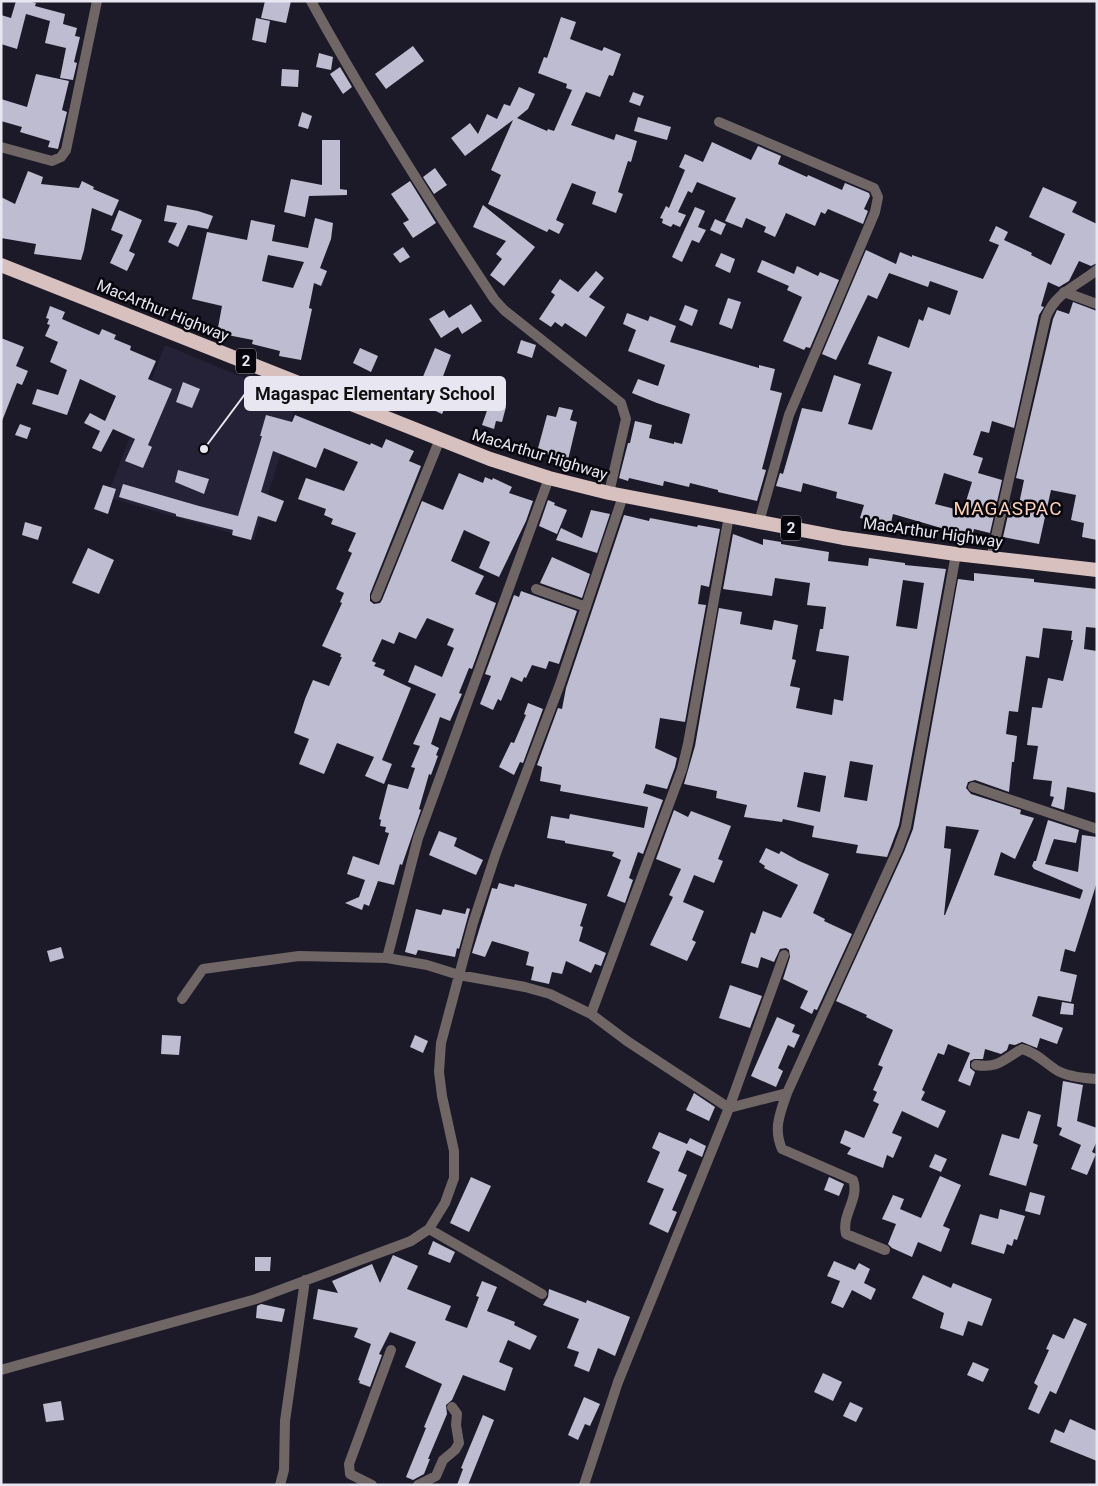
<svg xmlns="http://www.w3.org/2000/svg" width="1098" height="1486" font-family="Roboto,sans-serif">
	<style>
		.built { fill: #252237 }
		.building { fill: #bebcd1; fill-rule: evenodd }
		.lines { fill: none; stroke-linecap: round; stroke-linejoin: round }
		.minor { stroke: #706665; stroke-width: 10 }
		.tertiary { stroke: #706665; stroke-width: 10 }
		.trunk { stroke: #d7c0be; stroke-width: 14 }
		.labels { text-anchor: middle; stroke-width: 5; stroke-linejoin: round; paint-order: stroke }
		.shield { fill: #07060c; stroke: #a4a4ac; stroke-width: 1 }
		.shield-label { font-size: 15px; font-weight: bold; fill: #e8e7f1 }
		.street-label { font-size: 16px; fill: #e8e7f1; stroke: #07060c }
		.quarter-label { font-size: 19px; letter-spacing: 1px; fill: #fccfb7; stroke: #07060c }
		.leader { fill: none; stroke: #e8e7f1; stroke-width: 2 }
		.callout-dot { fill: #e8e7f1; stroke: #07060c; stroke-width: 2 }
		.callout { fill: #e8e7f1; stroke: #e8e7f1; stroke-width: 2 }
		.callout-label { font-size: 18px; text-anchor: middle; font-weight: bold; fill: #111 }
	</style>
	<rect width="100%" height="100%" fill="#1c1a29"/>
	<!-- built -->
	<path class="built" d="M165,345L297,400L254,540L107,497Z"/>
	<!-- building -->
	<path class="building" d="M16,1H28L36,3L35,6L65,14L63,24L77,28L75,36L80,37L74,62L77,63L73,80L60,78L66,48L45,43L50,21L26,14L17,49L1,44V15L11,18Z
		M265,1H291L286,23L261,18Z
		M561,17L576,22L570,39L602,51L604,47L621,54L613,76L609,75L600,97L586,92L571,125L614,140L616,134L637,141L631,162L628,161L618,192L623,194L616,213L592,204L596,192L572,183L556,220L564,224L559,234L549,229L547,232L488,204L501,175L491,170L513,120L465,156L451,138L470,123L478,134L487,114L497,119L504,104L510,106L519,87L535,94L528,109L517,118L547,131L548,129L554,131L572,90L566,88L567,84L538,73L544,57L547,58Z
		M256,18L270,21L266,43L252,40Z
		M413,46L424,61L386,89L375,74Z
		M319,53L333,57L331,70L316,67Z
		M340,67L352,87L343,94L330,74Z
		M282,69L299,70L298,87L281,86Z
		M36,74L69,81L62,110L67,112L58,149L48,147L50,141L20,132L22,127L1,121V99L27,107Z
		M633,92L644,96L640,106L629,102Z
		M302,112L312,116L308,129L298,126Z
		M638,117L671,127L667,140L634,131Z
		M322,140H340V189L347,190V195L309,196L305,217L284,212L291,179L322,185Z
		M712,142L751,160L758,146L781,156L778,164L807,177L808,175L842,190L845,183L869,193L870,196L864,209L868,211L863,224L828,209L825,214L821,212L815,226L786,213L775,237L764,232L766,227L746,218L742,228L725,221L736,198L697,182L692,193L688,191L678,212L686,215L680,227L673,224L671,227L662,223L663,219L660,218L666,206L669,208L685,170L679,167L685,154L703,162Z
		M435,168L447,185L434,194L423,177Z
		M28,171L43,177L41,184L79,188L82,181L94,187L93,189L119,200L112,216L92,208L84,250L81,260L34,254L36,244L1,238V197L15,204Z
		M410,181L436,223L413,238L403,223L409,220L391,194Z
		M1043,187L1077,202L1072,212L1097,224V263L1091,266L1079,261L1069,281L1059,287L1048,282L1041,306L1044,307L1039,315L1014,428L992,421L989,433L981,431L973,455L983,458L978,473L1002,480L990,533L974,529L972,537L893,514L891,523L874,518L873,521L860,518L864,505L836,498L837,492L803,483L801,492L776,486L780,473L783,474L802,408L822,412L834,375L861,384L848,424L872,430L892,372L868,364L878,336L909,348L919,319L923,321L928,307L950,315L958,291L930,281L928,287L889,273L877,299L868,295L836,360L822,354L866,250L896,264L900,252L912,257V255L983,279L999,245L989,241L996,226L1008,232L1004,240L1032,253L1031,255L1051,265L1065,234L1029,217ZM944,473L972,482L963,511L935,504Z
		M167,205L198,211L213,216L208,229L188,225L178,247L168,242L177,223L164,221Z
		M483,205L535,247L504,286L490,275L502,259L496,254L506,241L473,227Z
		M695,207L705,211L698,227L706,230L699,243L692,240L682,262L672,257Z
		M119,210L142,220L129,251L135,254L127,271L110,263L123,235L111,230Z
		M315,218L333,223L331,239L320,268L327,271L321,286L314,283L309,308L312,309L301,360L279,356L280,351L252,344L253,340L217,333L222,306L192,299L207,232L247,240L251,220L275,225L272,241L308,248ZM268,255L304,262L293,288L262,281Z
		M715,219L726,224L721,235L710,230Z
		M403,247L410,257L400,263L393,254Z
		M721,253L735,259L730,273L715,266Z
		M762,260L794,274L797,266L818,276L820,272L839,280L810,348L806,347L804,350L783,341L802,297L787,290L789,286L757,272Z
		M596,271L604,278L589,297L605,307L586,337L565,323L562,327L555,322L551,327L539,319L555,295L551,292L560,279L578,292Z
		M728,298L741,302L732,329L719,324Z
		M1073,302L1097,311V540L1082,537L1084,523L1071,520L1076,495L1051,490L1039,544L1003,537L1011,502L1019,504L1024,480L1016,478L1053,319L1057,310L1069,314Z
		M471,304L482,321L462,334L458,327L441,338L429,319L444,310L449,318Z
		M685,305L698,310L692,326L679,320Z
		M50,306L65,312L62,319L99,335L102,329L116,335L114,339L131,346L130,350L156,361L148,379L172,389L148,445L152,447L143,468L125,461L135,439L113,429L101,452L92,448L100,431L84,423L90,413L105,421L116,396L80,379L67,415L32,404L37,389L58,395L67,370L50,362L58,342L45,336L50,325L47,324L49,319L46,318Z
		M627,313L648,321L650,316L676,326L670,342L759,368V365L775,369L770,390L782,393L762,469L766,470L757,501L718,492V490L690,483L689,487L664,481L663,486L629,478L628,481L619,478L628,443H630L635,421L652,425L649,438L674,444V442L682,444L690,414L657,403L632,393L638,379L658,386L665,365L628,351L636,330L623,324Z
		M1,338L24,347L16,366L28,371L22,385L17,383L2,421Z
		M521,340L536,345L532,358L517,353Z
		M360,348L378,356L371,372L353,363Z
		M435,348L451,355L442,379L456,385L442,414L429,408L431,405L414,398Z
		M183,382L200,389L192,408L176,402Z
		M490,402L506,407L502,422L496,421L494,429L482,425Z
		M559,407L573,410L570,420L577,422L568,460L537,452L547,415L556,417Z
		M266,415L292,422L295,415L370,445L371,443L382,448L386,439L414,451L409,461L421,466L370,594V601L374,604L380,603L382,600L422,501L443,510L459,473L483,483L485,477L492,480L493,478L512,487L509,493L533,501L526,521L499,577L479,568L490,542L464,530L451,561L484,576L475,594L496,603L472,669L469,668L459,693L462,694L450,721L440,717L431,744L439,748L436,755L438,756L431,775L429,774L419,809L421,810L402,865L400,864L394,885L378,881L369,906L364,904L362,910L345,903L359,897L365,880L347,874L353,856L379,865L389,833L385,832L386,827L380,826L381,820L379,819L388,784L408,789L415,768L411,767L420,746L413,744L436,694L408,682L415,665L442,677L454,648L447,645L454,629L427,618L416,639L399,632L394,644L382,639L372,661L376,663L374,666L385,670L383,675L411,688L382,760L392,764L384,784L365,776L374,757L337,743L324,774L299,764L309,739L294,733L305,699L313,680L329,686L342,657H340L341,654L322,646L342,603L340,602L344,593L336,589L352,553L348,551L356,533L331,524L333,519L324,515L326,509L298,499L306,478L344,491L358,462L324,448L316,468L273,451L261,492L284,501L276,522L258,516L251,540L232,535L233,530L176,516V514L119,497L123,484L199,506L238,516L262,436H260Z
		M20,424L31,428L27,439L15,435Z
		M178,470L209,479L204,494L175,482Z
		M103,485L116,489L108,514L94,509Z
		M548,500L555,503L554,505L567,510L557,534L539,526Z
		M591,510L610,514L597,553L556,540L561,528L582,538Z
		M624,515L649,521L650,518L697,527L698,525L720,529L709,587L701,585L698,604L706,605L685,722L660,718L655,748L677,758L675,767L667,789L646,784L643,793L663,800L643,854L638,852L629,878L633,880L625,903L607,896L621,860L612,856L614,852L565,843V841L547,838L551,816L569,819L570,814L644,828L648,807L560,791L561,785L540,781L542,767L537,765L558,708L562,709L566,688Z
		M25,522L42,527L38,540L22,535Z
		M733,534L763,545V539L781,542V544L829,552L828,561L868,566L869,558L905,563V565L946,569L899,825L887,857L856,853L858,845L812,837L814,826L783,819L782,822L744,817L747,805L716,798L717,791L684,784L695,746L719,608L742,612L740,624L772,630L774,620L798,625L792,659L796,660L790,686L800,688L796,708L832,715L834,699L843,701L849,656L816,651L820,629H823L826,607L807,605L810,583L775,578L772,596L723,589ZM903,580L924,583L917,629L896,626ZM850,761L873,765L867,801L844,797ZM804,772L826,776L820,812L797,807Z
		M88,548L114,560L99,594L72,583Z
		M552,557L590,574L582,598L540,583Z
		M974,573L1034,579V582L1097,589V628L1086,627L1084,649L1097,651V793L1067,787L1064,810L1051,806L1054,797L1050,796L1052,781L1033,779L1038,746L1027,745L1032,707L1042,708L1048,678L1063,681L1073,640H1071L1072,631L1043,628L1039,658L1026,656L1018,712L1009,711L1006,734L1017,736L1014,762H1012L1009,792L975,780L968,782L966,788L971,794L1021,810L1020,814L1034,818L1015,859L1001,852L994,875L1080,899L1083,890L1034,869L1032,866L1034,861H1036L1048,820L1079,830L1076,843L1054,839L1045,864L1078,872L1082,835L1097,837V882L1075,952L1065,949L1060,971L1077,975L1071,1002L1038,996L1032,1016L1063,1028L1057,1044L1040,1038L1037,1048L1022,1042L1015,1045L1009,1044L1007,1050L1001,1054L985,1049L983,1059H974L970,1061V1068L975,1072L970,1086L958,1081L970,1053L948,1044L944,1055L938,1053L922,1090L925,1092L921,1100L946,1111L938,1128L902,1111L892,1133L902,1137L893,1158L887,1155L883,1168L847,1154L851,1148L840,1143L845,1130L864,1138L879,1104L873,1101L877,1092L873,1090L883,1067L878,1065L893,1030L866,1017L867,1015L836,1001L904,852L913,829L958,579L974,581ZM946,826L979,830L945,915H944L951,849L944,848Z
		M521,591L577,611L559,664L549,661L546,669L532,665L526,678L524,677L522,682L511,677L501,701L498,699L493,710L480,704L491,676L485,674L514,595L519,597Z
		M528,703L543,709L523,763L520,762L514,775L499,767L511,742L514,743L526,715L524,714Z
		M674,810L688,817L691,811L731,826L718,859L723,861L714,883L694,875L683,902L704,911L692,940L696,942L687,961L650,945L673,897L669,895L681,869L656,859Z
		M439,831L457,838L454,846L483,860L476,875L429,855Z
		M766,848L779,854L781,851L799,861L829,874L813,913L825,919L824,921L852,934L817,1010L814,1009L812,1014L800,1008L808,991L783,979L790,957L789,950L786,948L780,949L774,962L761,957L758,968L741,963L751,932L755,934L763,911L781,918L798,885L764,868L765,866L759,862Z
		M499,883L514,887L515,884L587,904L580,926L583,927L579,941L606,953L601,966L595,964L591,973L566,961L562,974L552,972L549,984L531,980L534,967L526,965L529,952L492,941L485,957L472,953L492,888L497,889Z
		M467,908L470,909L459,949L457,948L455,957L418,950L416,955L405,952L416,909L441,915L443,909L465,914Z
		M61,947L64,958L50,962L47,951Z
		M730,985L762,996L750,1028L719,1018Z
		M1062,1002L1074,1004L1073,1015L1060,1014Z
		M777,1017L795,1025L792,1032L800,1035L794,1048L788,1045L778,1068L783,1071L776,1087L751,1076Z
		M162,1035L181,1036L179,1055L161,1054Z
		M415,1035L428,1041L423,1053L410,1047Z
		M1063,1081L1083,1085L1077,1121L1097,1128V1141L1092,1152L1096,1154L1087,1175L1071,1169L1081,1145L1059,1135L1062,1128L1057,1126Z
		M694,1093L715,1107L709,1121L686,1110Z
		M1028,1111L1041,1115L1033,1143L1038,1145L1026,1186L989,1175L1002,1134L1019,1139Z
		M659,1132L687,1144L690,1138L706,1146L702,1157L687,1150L678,1171L687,1175L672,1210L677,1212L668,1233L649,1224L664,1189L647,1182L660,1152L652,1148Z
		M935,1154L947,1159L941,1172L929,1167Z
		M940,1176L961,1185L943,1226L950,1229L941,1252L918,1242L912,1257L892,1248L888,1244L896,1224L882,1219L893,1195L904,1199L900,1209L921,1218Z
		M471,1177L491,1186L469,1232L450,1223Z
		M829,1177L844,1184L839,1196L824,1190Z
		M1030,1192L1045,1196L1040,1215L1025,1211Z
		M1000,1209L1025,1216L1017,1240L1014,1239L1012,1246L1007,1244L1004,1254L971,1244L980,1214L998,1219Z
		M433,1241L455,1252L450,1263L428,1254Z
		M393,1255L418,1266L407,1289L451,1306L445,1320L467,1328L479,1297L476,1296L482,1281L497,1287L487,1311L515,1322L514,1325L537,1336L530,1350L508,1340L499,1362L513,1368L505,1391L463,1375L452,1400L446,1405L447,1414L428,1459H430L424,1474L413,1480L406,1477L426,1428L424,1427L442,1384L405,1367L416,1342L390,1332L379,1354L382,1355L370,1387L359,1383L360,1381L358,1380L371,1344L354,1337L358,1328L313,1319L318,1289L338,1293L332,1281L372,1264L380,1283Z
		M255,1257H271L270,1271H255Z
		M834,1261L855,1270L859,1263L870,1269L864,1283L876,1289L871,1300L852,1290L843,1308L831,1303L840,1281L827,1276Z
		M923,1275L951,1288L953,1283L992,1299L982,1326L968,1321L963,1336L940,1328L944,1313L912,1298Z
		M549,1289L586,1303L587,1300L630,1317L615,1356L598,1348L589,1372L574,1366L579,1352L567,1348L579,1319L543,1305L548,1297Z
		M261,1304L285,1309L282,1322L256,1318L257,1306Z
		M1074,1318L1087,1324L1056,1394L1050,1391L1039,1414L1028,1409L1038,1386L1034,1383L1049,1350L1046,1349L1053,1334L1064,1339Z
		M973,1362L989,1369L983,1382L967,1375Z
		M823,1373L842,1382L833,1401L814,1392Z
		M584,1397L600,1404L590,1426L585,1424L578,1440L568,1435Z
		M61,1401L64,1420L46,1422L43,1404Z
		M850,1402L863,1408L856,1422L843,1416Z
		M483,1415L494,1420L468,1485H457L463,1469L461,1468Z
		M1070,1419L1097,1431V1461L1050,1442L1055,1429L1064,1433Z"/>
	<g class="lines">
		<!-- minor -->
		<path class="minor" d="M311,1C367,103 430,202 494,299L504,310L621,403L626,419L609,493
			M719,122L874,188L878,197L875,212L789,415L759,522
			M1,147L52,161L61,157L66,150L97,1
			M1064,292L1097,304
			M536,589L586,607
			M376,597L440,439
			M973,787L1097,829
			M387,958L418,838L549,478
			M182,999L203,969L299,956L387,958L427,965L459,975L525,987L550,994L591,1014L627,1041L729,1108L618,1382L584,1485
			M591,1014L682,769L688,744L729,516
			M976,1065C998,1069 1004,1059 1022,1049C1036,1052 1046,1064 1058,1071C1070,1077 1084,1078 1097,1079
			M729,1108L784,955
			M729,1108L787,1093
			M429,1229L542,1294
			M885,1250L846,1234C841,1215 860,1198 853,1180L782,1149C773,1129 780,1113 787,1093L898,849L906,827L956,554
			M1,1370L256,1299L411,1241L429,1229L445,1203L454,1178V1151L442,1096L439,1072L441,1043L473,923L496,853L560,684L623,496
			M280,1485L284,1470L285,1421L305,1280
			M372,1485L350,1474L349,1464L391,1350
			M418,1485L436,1476L443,1460L455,1450L459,1443L456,1425L457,1414L452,1407"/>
		<!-- tertiary -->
		<path class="tertiary" d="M991,558L1046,317C1056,292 1077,286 1097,270"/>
		<!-- trunk -->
		<path class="trunk" d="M1,265L490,459L549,478L609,493L843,538L956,554L1097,570"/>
	</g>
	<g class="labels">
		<!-- shield labels -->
		<g class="shield">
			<rect x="236" y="348.5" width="20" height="25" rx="4"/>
			<rect x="781" y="515.5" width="20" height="25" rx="4"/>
		</g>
		<g class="shield-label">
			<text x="246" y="366">2</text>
			<text x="791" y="533">2</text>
		</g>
		<!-- street labels -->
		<g class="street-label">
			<text transform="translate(163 310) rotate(22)" y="6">MacArthur Highway</text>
			<text transform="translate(540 454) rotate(17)" y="6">MacArthur Highway</text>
			<text transform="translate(933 532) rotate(8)" y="6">MacArthur Highway</text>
		</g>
		<!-- quarter labels -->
		<g class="quarter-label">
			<text x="1008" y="515">MAGASPAC</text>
		</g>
	</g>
	<!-- callouts -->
	<path class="leader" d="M204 449L245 394"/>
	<circle class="callout-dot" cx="204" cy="449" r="5"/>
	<rect class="callout" x="245" y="377" width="260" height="33" rx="5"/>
	<g class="callout-label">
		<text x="375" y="400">Magaspac Elementary School</text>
	</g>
	<!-- border -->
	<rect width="1098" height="1486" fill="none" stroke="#e8e7f1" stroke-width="5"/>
</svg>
